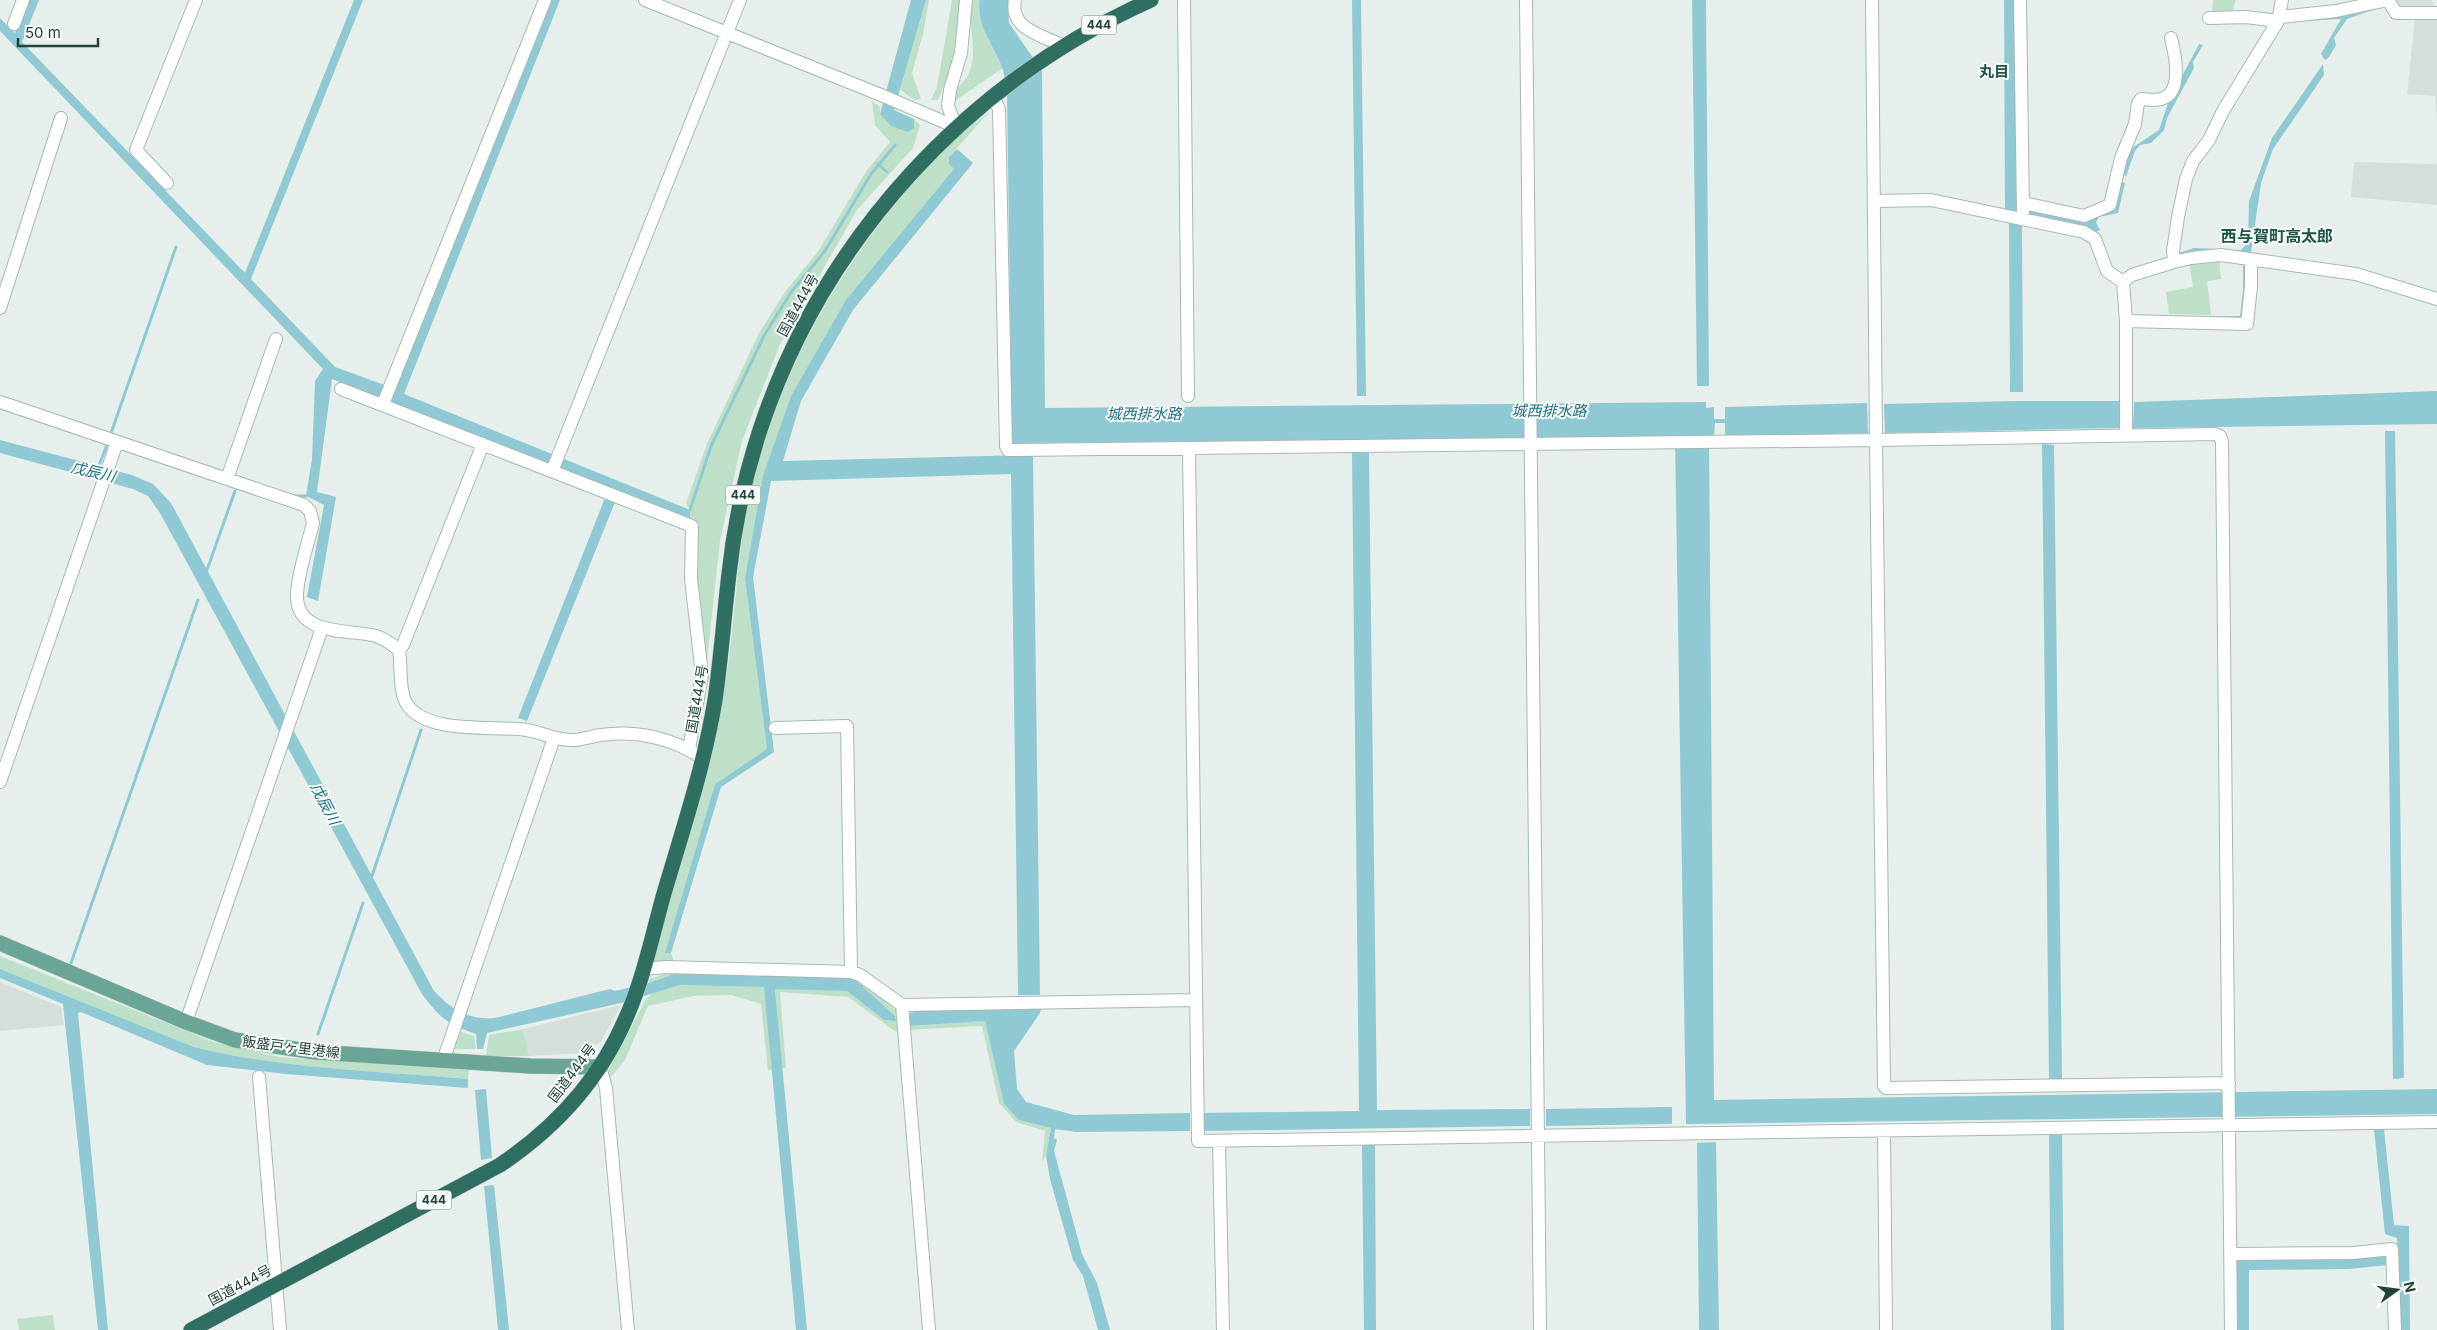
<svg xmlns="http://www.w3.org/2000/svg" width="2437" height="1330" font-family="Inter,'Noto Sans JP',sans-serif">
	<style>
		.built { fill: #d4dfda }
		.green { fill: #bfe0c8 }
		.water { fill: #8ec9d4 }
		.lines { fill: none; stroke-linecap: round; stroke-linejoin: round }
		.stream { stroke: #8ec9d4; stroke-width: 3 }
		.minor-casing { stroke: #a8b8b2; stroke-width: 14 }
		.major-casing { stroke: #c2cac8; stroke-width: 16 }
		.highway-casing { stroke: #c2cac8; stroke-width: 16 }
		.minor { stroke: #fff; stroke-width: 12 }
		.major { stroke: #6aa596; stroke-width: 15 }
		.highway { stroke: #2f6f62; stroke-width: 15 }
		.labels { text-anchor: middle; stroke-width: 4; stroke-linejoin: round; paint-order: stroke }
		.shield { fill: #f7fbf9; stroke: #637a73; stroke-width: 1 }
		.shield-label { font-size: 12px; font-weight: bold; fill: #24423a }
		.street-label { font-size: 14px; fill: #24423a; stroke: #f7fbf9 }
		.neighbourhood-label { font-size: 15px; font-weight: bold; fill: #1f5548; stroke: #f7fbf9 }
		.water-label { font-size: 15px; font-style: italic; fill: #1c6f80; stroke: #f7fbf9 }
		.quarter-label { font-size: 16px; font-weight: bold; fill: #1f5548; stroke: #f7fbf9 }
	</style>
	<rect width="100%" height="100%" fill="#e6efeb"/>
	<!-- built -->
	<path class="built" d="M2392,0H2432L2437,16V123L2435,96L2407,94L2415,18L2399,15Z
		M2354,162L2437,164V205L2351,197Z
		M0,982L61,1007L64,1025L0,1031Z
		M621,1005L601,1042L582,1053L529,1056L523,1029Z"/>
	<!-- green -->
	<path class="green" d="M926,0H929L923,34L912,73L921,99L915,100L900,90Z
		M952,0H960L956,57L938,100H931L937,87Z
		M971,0H980L988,40L1003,68L956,100L954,91C958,87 964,82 967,77C980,53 967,25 971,0Z
		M2213,0H2236L2231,15H2212Z
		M872,101L880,107V114L914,128V119L920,125L913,148L857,210L780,344L742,441L720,541L706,669L696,582V525L690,518V510L686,503L707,444L759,333L785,292L819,250L867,170L890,142L875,125Z
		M989,112L949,157V164L954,169L791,396L745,579L767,749L715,784L666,953H671L674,961L652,963C678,871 709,779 725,685C735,626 736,566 747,507C774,373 846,253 938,155C953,139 972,126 989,112Z
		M2219,259L2221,279L2207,281L2211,315L2169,314L2166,292L2193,287L2189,261Z
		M0,956L214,1042L279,1057L469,1070L468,1079C377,1071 283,1069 194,1047L0,969Z
		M679,969L854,976L898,1012L899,1028L896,1032L848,997L780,992L786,1068H782L775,988L847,991L884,1020L896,1021L895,1016L852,978L649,983L650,979Z
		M680,985L765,987L772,1069L768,1071L761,1004L731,995L693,996L648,1006L625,1060L610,1078L608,1071L645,1001L652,993Z
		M1041,1005V1007L915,1011L908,1015L909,1026L985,1021L1004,1104L1019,1120L1051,1128L1046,1155L1042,1162L1045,1131L1016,1122L999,1103L982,1026L907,1030L905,1008Z
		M523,1029L529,1056H486L489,1035Z
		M458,1031L474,1036L476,1049H452Z
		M53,1315L55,1330H19L17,1319Z"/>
	<!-- water -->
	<path class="water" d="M29,0H39L22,42L245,273L354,0H363L251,279L335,367L393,388L549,0H560L404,394L690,510V518L332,379L317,492L336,497L318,601L307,597L324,505L306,496L312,459L315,381L323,369L0,31V18L15,33Z
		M911,0H926L894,110L914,119V128L908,132L891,126L880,114Z
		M980,0H1010L1008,6L1009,23L1042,71L1045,408L1706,402V408L1714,407V419H1725V407L1867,403L1868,433L1725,437V423H1715L1714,437H1709L1714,1100L2437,1089V1114L1686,1124L1675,437L1012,443L1007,94C1005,85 1005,75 1002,67C993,45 976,25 980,0Z
		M1352,0H1361L1366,396H1357Z
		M1692,0H1706L1709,386H1697Z
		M2004,0H2015L2016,213L2005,211Z
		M2384,6L2347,19L2334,38L2336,45L2329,57L2325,60L2321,54L2341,19L2283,22Z
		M2199,44L2203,45L2193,62L2194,68L2167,118L2164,130L2151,143L2140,145L2135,151L2126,176L2121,174L2129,150L2159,130L2168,103Z
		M2323,64L2324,75L2273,149L2261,183L2251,252L2245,255L2179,256V253L2194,248L2241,250L2248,243L2249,201L2272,138Z
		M957,149L973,163L853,310L801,401L783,461L1033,455L1040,995H1018L1011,474L771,481L753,577L774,752L721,787L671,953H665L715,784L767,749L745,579L763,476L791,396L846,300L954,169L949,164V157Z
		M2119,181L2125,183L2118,213L2099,217L2096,222L2100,230L2094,233L2029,216L2030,210L2097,212L2115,209Z
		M2009,223L2022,225L2023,392H2010Z
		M2243,263L2246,266L2247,293L2242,319L2192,317L2240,316L2243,290Z
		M2437,391V424L2133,428L2134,402Z
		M2016,401H2119V428L1885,433L1884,404Z
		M2385,431H2395L2404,1078L2393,1079Z
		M0,440L132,475L153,484L171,503L434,991C452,1010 468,1020 495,1018L610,989L615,991L649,983L680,972L853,978L895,1016L896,1021L884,1020L847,991L775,989L807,1330H796L764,987L680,985L621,1003L487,1033L483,1049H477L476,1034C447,1024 440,1018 422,994L160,513L148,496L133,489L0,453Z
		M2042,444L2054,445L2062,1079H2049Z
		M1352,453H1369L1377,1110L1530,1109V1126L1203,1131V1113L1359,1111Z
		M605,498L615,502L527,721L518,718Z
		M0,969L194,1047C283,1069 377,1071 468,1079V1088L286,1074L207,1065L81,1012L78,1013L108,1330H98L63,1004L0,978Z
		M1041,1007L1040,1013L1014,1051L1017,1089L1026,1102L1074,1115L1190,1113V1131L1077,1132L1055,1129L1054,1138L1057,1140L1054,1151L1082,1254L1097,1283L1110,1330H1098L1083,1276L1073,1260L1050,1179L1046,1155L1051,1128L1019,1120L1004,1104L985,1021L909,1026L908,1015L915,1011Z
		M486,1089L492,1158L481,1160L475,1090Z
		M1672,1107V1124L1546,1126V1109Z
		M2374,1129H2384L2394,1225L2409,1226L2410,1330H2398L2397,1238L2385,1234Z
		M2049,1135H2062L2064,1330H2051Z
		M1716,1142L1719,1330H1699L1697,1143Z
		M1375,1144L1376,1330H1364L1362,1145Z
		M494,1185L509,1330H498L484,1186Z
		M2386,1255L2387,1265L2349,1269L2249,1270V1330H2237V1260Z"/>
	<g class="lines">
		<!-- stream -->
		<path class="stream" d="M878,164L887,172
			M110,436L176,247
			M98,468L108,442
			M294,496H306
			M690,510L711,446L765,334L792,291L825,251L871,174L895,145
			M207,570L235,491
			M372,876L421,730
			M71,963L198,600
			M318,1034L363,903"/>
		<defs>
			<path id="minor" d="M645,0L881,95L956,127
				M1015,0C1009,30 1043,35 1063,46
				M1184,0L1188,396
				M1526,0L1540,1330
				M1872,0L1876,440L2215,434L2220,436L2222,442L2231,1330
				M2020,0L2023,212
				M2280,17L2336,11L2388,0L2396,13H2437
				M2209,18L2246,17L2278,21
				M14,24L23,0
				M993,97L999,109L1006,446L1008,450L1876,440L1884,1086L1886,1088L2229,1083
				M956,127L948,106L950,90L961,53L966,0
				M167,183L136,150L196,0
				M1874,201L1931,200L2084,232L2095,239L2107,271L2123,282
				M2023,203L2084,216L2110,205L2121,158L2135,124L2138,103L2141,99C2147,99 2155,101 2161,99C2184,93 2175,54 2171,38
				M2174,262L2173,251L2178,217L2186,179L2193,161L2209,140L2223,111L2278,21L2282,0
				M0,308L61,118
				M2126,321L2247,324L2251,286V260
				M341,389L692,526L691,579L702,675L689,749
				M0,402L304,505L310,511L313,523C308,544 298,572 297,594C295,637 351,629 376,636C385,639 392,644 399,650C402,667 398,692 408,706C431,735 494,725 527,730C543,733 558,741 575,740C584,739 593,736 601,735C636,730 673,738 702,758
				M383,404L545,0
				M2126,436V321L2123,282L2132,275L2174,262L2191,258L2221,255L2356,274L2437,299
				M1189,448L1198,1141L2437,1122
				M552,471L740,0
				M227,479L276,339
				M399,650L403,645L483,444
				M775,728L847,726L851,972
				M0,782L117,442
				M643,969L667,967L851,972L860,975L902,1005L1195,1000
				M902,1005L929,1330
				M186,1022L322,628
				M443,1061L554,738
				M600,1067L606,1088L628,1330
				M259,1077L280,1330
				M1884,1132L1886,1330
				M1219,1142L1223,1330
				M2231,1254L2353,1253L2392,1249L2395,1330"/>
			<path id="major" d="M0,943L186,1022L235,1040L315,1052L530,1066L600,1067"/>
			<path id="highway" d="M191,1330L500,1165C555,1128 600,1079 626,1018C643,980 652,937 663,897C682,832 704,767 715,700C721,658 724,616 729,574C734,526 745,476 760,430C823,239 968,82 1151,0"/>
		</defs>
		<!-- minor casing -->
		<use href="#minor" class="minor-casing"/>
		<!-- major casing -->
		<use href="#major" class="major-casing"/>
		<!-- highway casing -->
		<use href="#highway" class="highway-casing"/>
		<!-- minor -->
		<use href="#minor" class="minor"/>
		<!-- major -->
		<use href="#major" class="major"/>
		<!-- highway -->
		<use href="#highway" class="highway"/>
	</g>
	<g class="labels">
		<!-- shield labels -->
		<g class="shield">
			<rect x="1081.5" y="15.5" width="35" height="19" rx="4"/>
			<rect x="725.5" y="485.5" width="35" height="19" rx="4"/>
			<rect x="416.5" y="1190.5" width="35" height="19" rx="4"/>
		</g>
		<g class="shield-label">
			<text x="1099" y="29">444</text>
			<text x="743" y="499">444</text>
			<text x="434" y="1204">444</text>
		</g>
		<!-- street labels -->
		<g class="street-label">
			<text transform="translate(798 305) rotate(-61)" y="5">国道444号</text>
			<text transform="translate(697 699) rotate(-80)" y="5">国道444号</text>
			<text transform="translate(291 1047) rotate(7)" y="5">飯盛戸ヶ里港線</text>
			<text transform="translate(572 1073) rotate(-53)" y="5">国道444号</text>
			<text transform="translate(240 1285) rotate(-28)" y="5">国道444号</text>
		</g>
		<!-- neighbourhood labels -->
		<g class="neighbourhood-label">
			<text x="1994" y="77">丸目</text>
		</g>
		<!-- water labels -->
		<g class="water-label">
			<text x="1549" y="416">城西排水路</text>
			<text x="1144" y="419">城西排水路</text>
			<text transform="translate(93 472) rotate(13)" y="5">戊辰川</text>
			<text transform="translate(325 804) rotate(62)" y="5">戊辰川</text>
		</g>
		<!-- quarter labels -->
		<g class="quarter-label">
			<text x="2277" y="242">西与賀町高太郎</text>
		</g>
	</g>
	<!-- north arrow -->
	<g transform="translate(2397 1290) rotate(76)" stroke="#f7fbf9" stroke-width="4" paint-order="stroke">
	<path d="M0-4L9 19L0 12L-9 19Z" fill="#24423a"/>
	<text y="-8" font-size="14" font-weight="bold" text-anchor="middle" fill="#24423a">N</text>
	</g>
	<!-- scale -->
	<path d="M18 38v8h80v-8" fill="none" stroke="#24423a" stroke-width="2.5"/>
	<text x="25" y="38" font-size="15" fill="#24423a" stroke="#f7fbf9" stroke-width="4" paint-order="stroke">50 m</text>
</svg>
